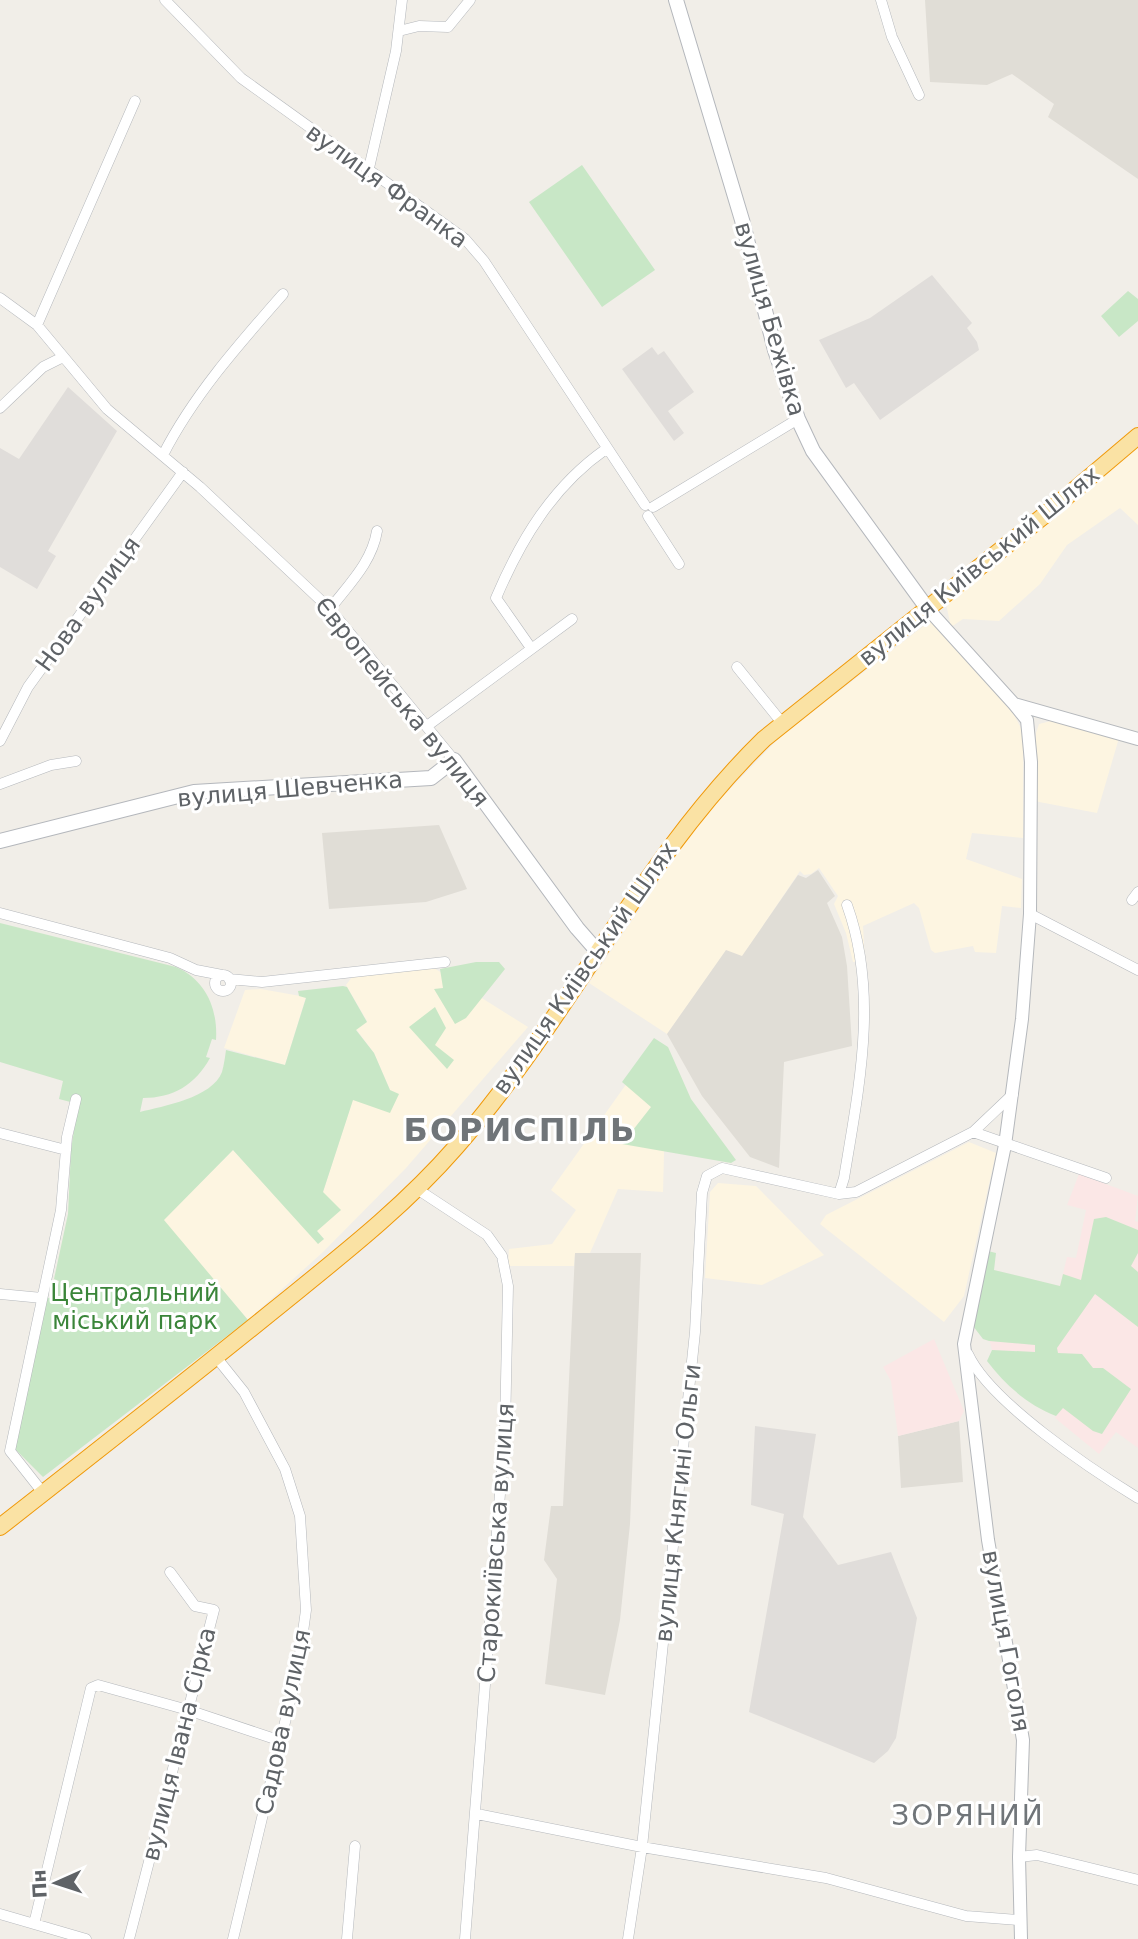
<svg xmlns="http://www.w3.org/2000/svg" width="1138" height="1939" font-family="'DejaVu Sans',sans-serif">
	<style>
		.commercial { fill: #fdf5e1 }
		.industrial { fill: #e0ddda }
		.education { fill: #e0ddd6 }
		.medical { fill: #fbe7e6 }
		.green { fill: #c8e7c6 }
		.lines { fill: none; stroke-linecap: round; stroke-linejoin: round }
		.minor-casing { stroke: #b5b8bc; stroke-width: 11 }
		.tertiary-casing { stroke: #b5b8bc; stroke-width: 14 }
		.secondary-casing { stroke: #b4b7bc; stroke-width: 16 }
		.trunk-casing { stroke: #f09909; stroke-width: 18 }
		.minor { stroke: #fff; stroke-width: 10 }
		.tertiary { stroke: #fff; stroke-width: 12 }
		.secondary { stroke: #fff; stroke-width: 14 }
		.trunk { stroke: #fae2a4; stroke-width: 16 }
		.labels { text-anchor: middle; stroke-width: 6; stroke-linejoin: round; paint-order: stroke }
		.street-label { font-size: 24px; fill: #5f6367; stroke: #fff }
		.park-label { font-size: 24px; fill: #3a8539; stroke: #fff }
		.quarter-label { font-size: 28px; letter-spacing: 2px; fill: #707579; stroke: #fff }
		.district-label { font-size: 32px; font-weight: bold; letter-spacing: 2px; fill: #707579; stroke: #fff }
	</style>
	<rect width="100%" height="100%" fill="#f1eee8"/>
	<!-- commercial -->
	<path class="commercial" d="M1138,439V525L1120,508L1067,545L1040,584L999,621L963,619L951,627L946,604L954,595Z
		M930,621L1011,709L1023,732V838L972,833L966,859L1022,879L1021,908L1002,906L996,953L975,952L973,946L935,953L931,950L919,908L914,903L863,926L865,961L853,962L846,933L834,904L838,896L819,868L811,874L804,875L800,871L742,957L726,951L667,1034L589,983L702,818L781,736Z
		M1051,721L1119,738L1097,813L1034,801L1036,733L1039,724Z
		M434,968L528,1027L406,1168L323,1252L248,1320L163,1220L233,1150L318,1243L324,1239L317,1231L323,1192L353,1099L390,1090L374,1053L356,1029L367,1021L346,985L352,977Z
		M261,989L306,997L285,1065L224,1048L245,990Z
		M627,1083L665,1116L663,1192L618,1189L590,1253H575L574,1266H508L509,1249L552,1244L576,1210L551,1190Z
		M969,1142L996,1153L964,1296L944,1322L820,1224L826,1215Z
		M718,1183L756,1186L824,1255L762,1285L705,1278L710,1192Z"/>
	<!-- industrial -->
	<path class="industrial" d="M932,275L972,323L967,328L977,342L979,350L880,420L854,383L846,388L819,340L870,318Z
		M652,347L658,355L664,351L694,392L668,411L684,433L674,441L622,369Z
		M68,387L117,431L48,551L56,556L37,589L0,567V448L19,459Z
		M755,1426L816,1434L803,1517L838,1565L891,1552L917,1618L896,1738L888,1751L874,1763L749,1712L784,1514L751,1505Z"/>
	<!-- education -->
	<path class="education" d="M925,0H1138V179L1048,117L1054,104L1012,74L987,85L930,82Z
		M439,825L467,889L426,902L329,909L322,833Z
		M818,870L835,896L827,903L842,937L847,966L852,1046L784,1062L779,1168L750,1157L702,1096L667,1034L726,950L742,956L798,875L806,878Z
		M575,1253H641L630,1524L620,1620L605,1695L545,1684L557,1579L544,1560L551,1506H563Z
		M959,1421L963,1482L901,1488L898,1436Z"/>
	<!-- medical -->
	<path class="medical" d="M1079,1174L1138,1196L1135,1221L1138,1222V1448L1116,1432L1099,1454L1055,1418L1062,1408L992,1350L983,1315L993,1270L1060,1286L1067,1257L1076,1258L1086,1210L1067,1205Z
		M934,1339L964,1411L959,1421L898,1436L891,1381L883,1367Z"/>
	<!-- green -->
	<path class="green" d="M582,165L655,270L602,307L529,202Z
		M1128,291L1138,299V321L1119,337L1101,316Z
		M0,923L176,967C206,980 218,1009 216,1040L212,1039L206,1057L210,1058C195,1085 173,1098 143,1098L140,1112C163,1106 212,1098 222,1072C224,1065 225,1057 226,1050L285,1065L306,998L299,996L298,991L343,986L347,987L367,1022L356,1030L374,1053L390,1090L399,1094L390,1113L353,1100L323,1192L341,1210L317,1231L324,1239L318,1244L233,1150L164,1220L248,1320L43,1477L15,1449L47,1298L55,1297L59,1281L54,1279L68,1214L71,1150L78,1104L59,1099L63,1081L0,1062Z
		M476,962H499L505,969L466,1018L455,1024L434,989L443,988L440,969Z
		M435,1007L446,1028L435,1045L454,1060L447,1069L409,1027Z
		M654,1038L668,1047L691,1099L736,1160L731,1163L622,1144L651,1107L622,1082Z
		M1106,1217L1138,1230V1253L1131,1266L1138,1272V1327L1095,1294L1057,1348L1058,1353L1082,1354L1093,1368H1103L1131,1389L1102,1434L1093,1431L1063,1408L1056,1416C1028,1405 1005,1385 987,1361L992,1350L1035,1352V1345L989,1341L983,1339L973,1326L988,1251L996,1253L994,1270L1060,1286L1063,1274L1081,1280L1094,1219Z"/>
	<g class="lines">
		<defs>
			<path id="minor" d="M165,0L241,78L465,239L484,261L645,505
				M881,0L892,37L919,95
				M399,31L419,26L448,27L470,0
				M369,168L396,51L402,0
				M0,298L37,325L107,409L200,487L330,609L454,760
				M37,325L135,101
				M0,408L43,367L63,357
				M163,455C193,396 239,344 283,294
				M653,507L798,419
				M648,516L679,564
				M330,609C349,584 372,562 377,531
				M531,648L496,598C521,539 553,486 606,449
				M737,667L783,724
				M427,726L572,619
				M0,741L28,687L183,472
				M0,784L51,765L76,761
				M1132,900L1138,892
				M0,913L170,958L196,970L222,975
				M1030,914L1138,970
				M215 983a8 8 0 1 1 16 0a8 8 0 1 1-16 0Z
				M229,979L262,982L445,962
				M973,1132L1106,1178
				M0,1133L66,1150
				M417,1189L487,1235L502,1256L508,1286L505,1430L465,1939
				M839,1194L844,1178C859,1087 879,994 847,905
				M0,1294L42,1298
				M968,1354C990,1402 1092,1470 1138,1498
				M216,1357L244,1392L285,1469L300,1516L306,1610L298,1668L233,1939
				M40,1495V1489L10,1451L61,1210L67,1137L76,1099
				M477,1814L642,1847L826,1878L966,1916L1019,1920
				M1019,1857L1037,1855L1138,1880
				M0,1914L86,1939
				M34,1924L91,1688L98,1685L188,1710L281,1741
				M129,1939L214,1610L195,1606L170,1572
				M347,1939L355,1846
				M628,1939L642,1847L695,1332L702,1193L707,1176L722,1168L839,1194L856,1192L973,1132L1013,1094"/>
			<path id="tertiary" d="M927,608L1014,704L1138,739
				M1014,704L1027,720L1031,762L1030,914L1022,1019L1005,1145L964,1344L988,1540L1023,1740L1019,1857L1021,1939"/>
			<path id="secondary" d="M676,0L742,220L775,350L798,419L813,451L927,608
				M0,841L194,792L431,778L454,760L577,928L598,952"/>
			<path id="trunk" d="M0,1527C92,1455 184,1383 274,1310C338,1258 403,1208 456,1147C569,1018 641,859 764,739L1046,514L1138,436"/>
		</defs>
		<!-- minor casing -->
		<use href="#minor" class="minor-casing"/>
		<!-- tertiary casing -->
		<use href="#tertiary" class="tertiary-casing"/>
		<!-- secondary casing -->
		<use href="#secondary" class="secondary-casing"/>
		<!-- trunk casing -->
		<use href="#trunk" class="trunk-casing"/>
		<!-- minor -->
		<use href="#minor" class="minor"/>
		<!-- tertiary -->
		<use href="#tertiary" class="tertiary"/>
		<!-- secondary -->
		<use href="#secondary" class="secondary"/>
		<!-- trunk -->
		<use href="#trunk" class="trunk"/>
	</g>
	<g class="labels">
		<!-- street labels -->
		<g class="street-label">
			<text transform="translate(387 186) rotate(36)" y="8">вулиця Франка</text>
			<text transform="translate(770 319) rotate(74)" y="8">вулиця Бежівка</text>
			<text transform="translate(979 566) rotate(-39)" y="8">вулиця Київський Шлях</text>
			<text transform="translate(88 604) rotate(-54)" y="8">Нова вулиця</text>
			<text transform="translate(402 702) rotate(51)" y="8">Європейська вулиця</text>
			<text transform="translate(290 789) rotate(-5)" y="8">вулиця Шевченка</text>
			<text transform="translate(585 968) rotate(-55)" y="8">вулиця Київський Шлях</text>
			<text transform="translate(678 1503) rotate(-84)" y="8">вулиця Княгині Ольги</text>
			<text transform="translate(496 1543) rotate(-86)" y="8">Старокиївська вулиця</text>
			<text transform="translate(1006 1641) rotate(80)" y="8">вулиця Гоголя</text>
			<text transform="translate(283 1722) rotate(-78)" y="8">Садова вулиця</text>
			<text transform="translate(179 1744) rotate(-76)" y="8">вулиця Івана Сірка</text>
		</g>
		<!-- park labels -->
		<g class="park-label">
			<text x="135" y="1301">Центральний<tspan x="135" dy="28">міський парк</tspan></text>
		</g>
		<!-- quarter labels -->
		<g class="quarter-label">
			<text x="968" y="1825">ЗОРЯНИЙ</text>
		</g>
		<!-- district labels -->
		<g class="district-label">
			<text x="520" y="1141">БОРИСПІЛЬ</text>
		</g>
	</g>
	<!-- north arrow -->
	<g transform="translate(56 1883) rotate(267)" stroke="#ffffff" stroke-width="5" paint-order="stroke">
	<path d="M0-5L12 26L0 18L-12 26Z" fill="#5f6367"/>
	<text y="-10" font-size="19" font-weight="bold" text-anchor="middle" fill="#5f6367">Пн</text>
	</g>
</svg>
